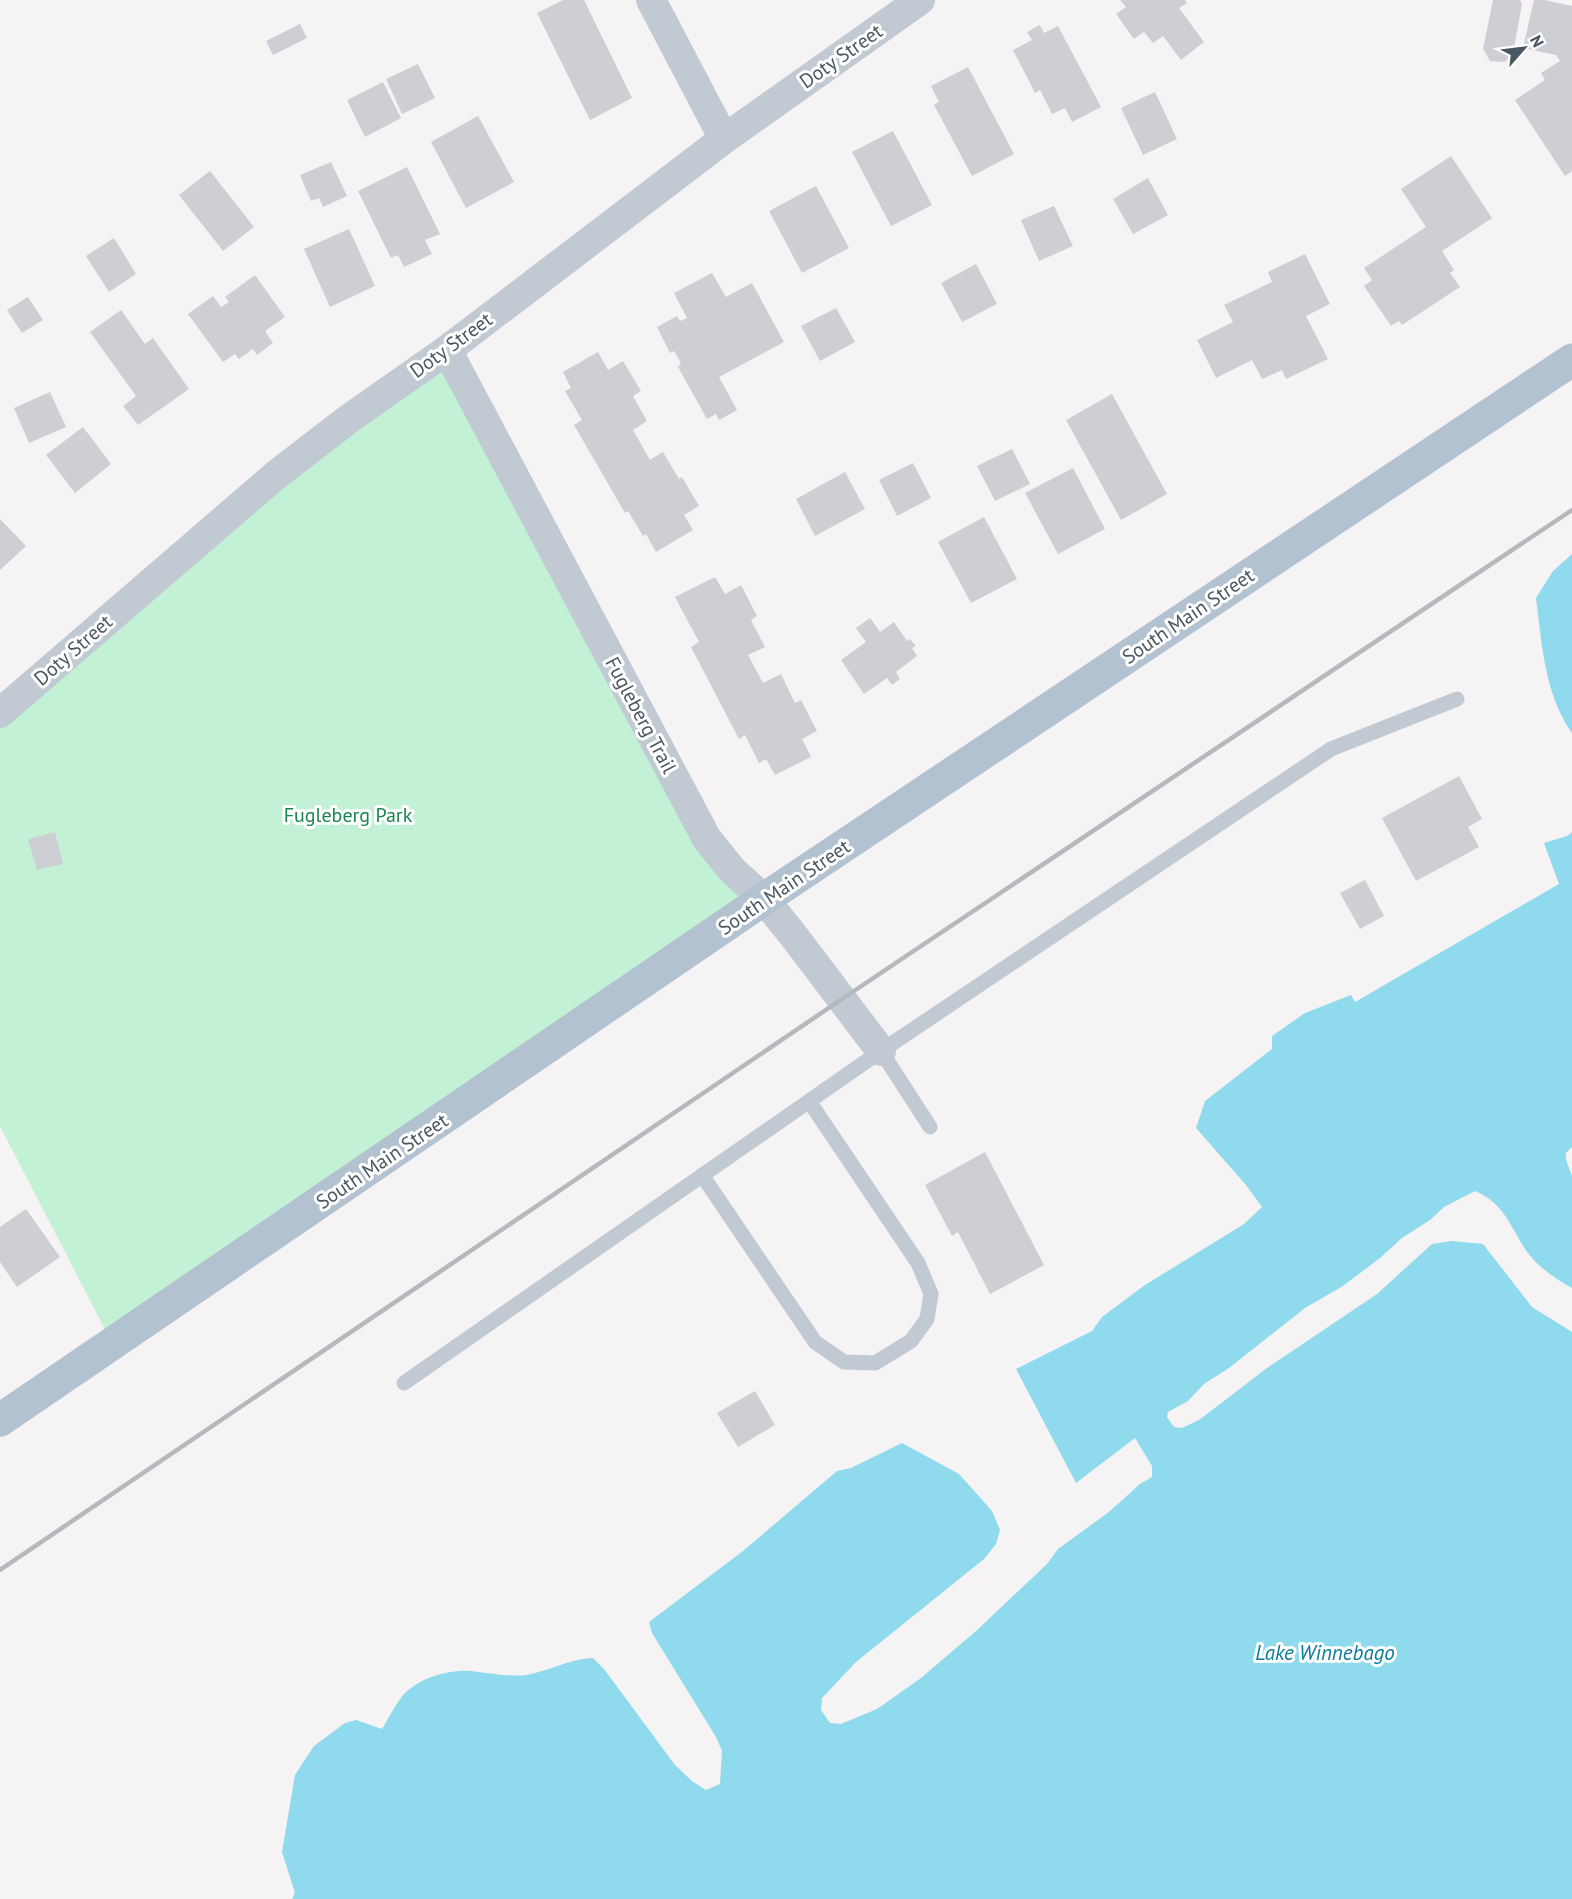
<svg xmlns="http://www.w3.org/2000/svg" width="1572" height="1899" font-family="'PT Sans',sans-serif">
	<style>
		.green { fill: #c3f1d5 }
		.water { fill: #90daee }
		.building { fill: #cdcfd5 }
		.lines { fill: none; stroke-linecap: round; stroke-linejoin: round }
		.service { stroke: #c1cad2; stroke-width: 15 }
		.minor { stroke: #c1cad2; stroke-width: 30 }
		.primary { stroke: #b3c2d1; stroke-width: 33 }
		.rail { stroke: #b5b8bd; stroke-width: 4.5 }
		.labels { text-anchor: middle; stroke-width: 6; stroke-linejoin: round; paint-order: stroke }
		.street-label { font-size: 20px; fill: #4a5661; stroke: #fff }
		.park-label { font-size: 20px; fill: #17864f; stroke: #fff }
		.water-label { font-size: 21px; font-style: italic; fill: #0c7c9b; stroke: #fff }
	</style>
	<rect width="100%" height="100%" fill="#f5f3f3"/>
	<!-- green -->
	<path class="green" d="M447,350L707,839L764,899L113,1345L0,1126V713Z"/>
	<!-- water -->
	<path class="water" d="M1572,554V733C1544,693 1542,644 1536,598L1553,571Z
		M1572,832V1147L1566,1153V1160L1572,1176V1288C1556,1279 1539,1268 1528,1253C1510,1228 1506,1204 1475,1191L1444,1207L1430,1220L1402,1238L1380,1258L1343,1286L1305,1308L1229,1368L1204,1384L1188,1401L1168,1412L1167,1417L1174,1427L1182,1428L1199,1420L1267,1368L1377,1294L1432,1244L1452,1241L1483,1244L1532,1307L1572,1332V1899H292L295,1893L282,1852L295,1775L314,1746L345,1723L356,1720L382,1729C388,1719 394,1707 401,1698C414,1679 449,1669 471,1671C489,1673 508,1677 526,1675C549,1671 569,1659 593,1658L604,1669L675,1765L692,1781L706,1790L720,1784L722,1751L716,1737L652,1633L649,1622L743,1551L837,1471L851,1468L902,1443L959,1474L992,1511L1000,1530L996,1544L984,1559L856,1662L822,1698L821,1710L830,1723L841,1724L877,1709L921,1678L976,1631L1047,1564L1058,1549L1109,1512L1140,1484L1152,1477V1466L1135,1438L1076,1483L1016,1369L1092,1331L1102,1317L1145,1285L1244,1224L1262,1207L1246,1185L1196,1128L1205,1101L1272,1049V1036L1305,1013L1351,995L1355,1002L1559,884L1544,843L1567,836Z"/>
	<!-- building -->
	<path class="building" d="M563,0H584L632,98L590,120L537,13Z
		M1120,0H1185L1187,3L1179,8L1204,42L1181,60L1163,36L1153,43L1144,32L1134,39L1116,14L1126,7Z
		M1493,0H1520L1522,4L1513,53L1505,62L1490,61L1483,49Z
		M1534,0H1544L1572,6V171L1565,176L1515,100L1545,80L1541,73L1560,61L1556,55L1523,48Z
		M300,24L307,38L273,55L266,41Z
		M1040,25L1044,33L1058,26L1101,107L1072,122L1065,108L1052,114L1040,90L1035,93L1013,50L1032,40L1027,32Z
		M418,64L435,98L402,114L386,79Z
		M968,67L1014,154L972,176L934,105L939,102L931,86Z
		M383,82L401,118L365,137L347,100Z
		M1155,92L1177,139L1143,155L1121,108Z
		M478,116L514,182L466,208L431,142Z
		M893,131L932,205L891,226L852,152Z
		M1451,156L1492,218L1442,251L1454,270L1450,273L1460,287L1402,325L1399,321L1391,326L1364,286L1372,280L1364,268L1426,227L1401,189Z
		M331,162L347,196L323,207L319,198L311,201L300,175Z
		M407,167L440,234L425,240L432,254L404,267L398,255L391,258L358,191Z
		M210,171L254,227L223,251L179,195Z
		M1148,178L1168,215L1133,234L1113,199Z
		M816,186L849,248L802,273L769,211Z
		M1054,206L1073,246L1039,261L1021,220Z
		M349,229L375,286L330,307L304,249Z
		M114,238L136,274L109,292L86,256Z
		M1305,254L1330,304L1306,316L1328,359L1286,379L1282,370L1262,379L1252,360L1216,378L1197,340L1233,322L1224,305L1272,282L1268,272Z
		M976,264L997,304L962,322L941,283Z
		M712,273L726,297L752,283L784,342L719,377L737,410L719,420L716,414L707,419L678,367L681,363L674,351L670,353L657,327L677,316L680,321L687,318L674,293Z
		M255,275L285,317L265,331L273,343L257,355L253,349L239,359L235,354L223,362L188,314L213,296L221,307L229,302L225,297Z
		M28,297L43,320L22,333L7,310Z
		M836,308L855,342L820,361L801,326Z
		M121,310L145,344L153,338L189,389L138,425L123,406L136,396L90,332Z
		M598,352L608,370L623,361L641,391L633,396L647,421L633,430L650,460L663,452L679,479L682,477L699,506L684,515L693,530L656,552L646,534L643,536L628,511L625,513L574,425L582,420L565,391L571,388L563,372Z
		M50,392L66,427L29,443L14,408Z
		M1112,394L1167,494L1121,520L1066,420Z
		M83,427L111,464L75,493L46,455Z
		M1012,449L1030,484L995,501L977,466Z
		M913,463L931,498L897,516L879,480Z
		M1073,468L1105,529L1058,554L1025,493Z
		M845,472L865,509L815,536L796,499Z
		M984,517L1017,579L971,603L938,542Z
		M0,519L26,546L0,570Z
		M715,577L725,594L741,585L757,616L751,620L765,647L748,655L763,683L781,674L795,703L801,700L817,731L802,739L811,757L775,775L766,759L759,763L745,735L739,739L691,647L699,642L675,597Z
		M870,618L880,632L894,622L907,641L910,639L916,646L912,648L917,656L896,672L900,679L892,685L887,678L864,694L841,660L866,642L856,628Z
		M1459,776L1482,819L1468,827L1479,847L1416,881L1382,818Z
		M55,832L63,864L37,870L28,839Z
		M1365,880L1384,916L1360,929L1340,893Z
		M985,1152L1044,1265L990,1294L958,1232L952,1236L925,1185Z
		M26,1209L60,1257L17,1287L0,1262V1227Z
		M755,1391L775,1425L738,1447L717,1413Z"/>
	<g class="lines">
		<!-- service -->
		<path class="service" d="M881,1051L930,1127
			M702,1175L815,1342L844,1362L875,1363L911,1341L927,1319L931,1294L918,1263L809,1101
			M404,1383L881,1051L1331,749L1457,699"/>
		<!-- minor -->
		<path class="minor" d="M651,0L724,139
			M447,350L707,839L732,870L764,899L793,935L881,1051
			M0,713L276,475L350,418L447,350L724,139L920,0"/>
		<!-- primary -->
		<path class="primary" d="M0,1420L764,899L1572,360"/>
		<!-- rail -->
		<path class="rail" d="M0,1570L842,999L1572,510"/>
	</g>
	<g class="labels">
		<!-- street labels -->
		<g class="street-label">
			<text transform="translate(841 56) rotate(-35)" y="7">Doty Street</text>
			<text transform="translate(451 345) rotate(-36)" y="7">Doty Street</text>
			<text transform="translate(1188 616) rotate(-34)" y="7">South Main Street</text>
			<text transform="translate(73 650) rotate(-41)" y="7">Doty Street</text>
			<text transform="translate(641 715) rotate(62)" y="7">Fugleberg Trail</text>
			<text transform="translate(784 887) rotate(-34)" y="7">South Main Street</text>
			<text transform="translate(382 1161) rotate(-34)" y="7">South Main Street</text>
		</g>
		<!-- park labels -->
		<g class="park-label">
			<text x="348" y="822">Fugleberg Park</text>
		</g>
		<!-- water labels -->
		<g class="water-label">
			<text x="1325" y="1660">Lake Winnebago</text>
		</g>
	</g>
	<!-- north arrow -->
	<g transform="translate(1524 48) rotate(62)" stroke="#ffffff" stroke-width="4.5" paint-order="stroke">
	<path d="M0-4.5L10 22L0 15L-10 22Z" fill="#4a5661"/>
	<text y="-9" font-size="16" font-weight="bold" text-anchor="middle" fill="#4a5661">N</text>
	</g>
</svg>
